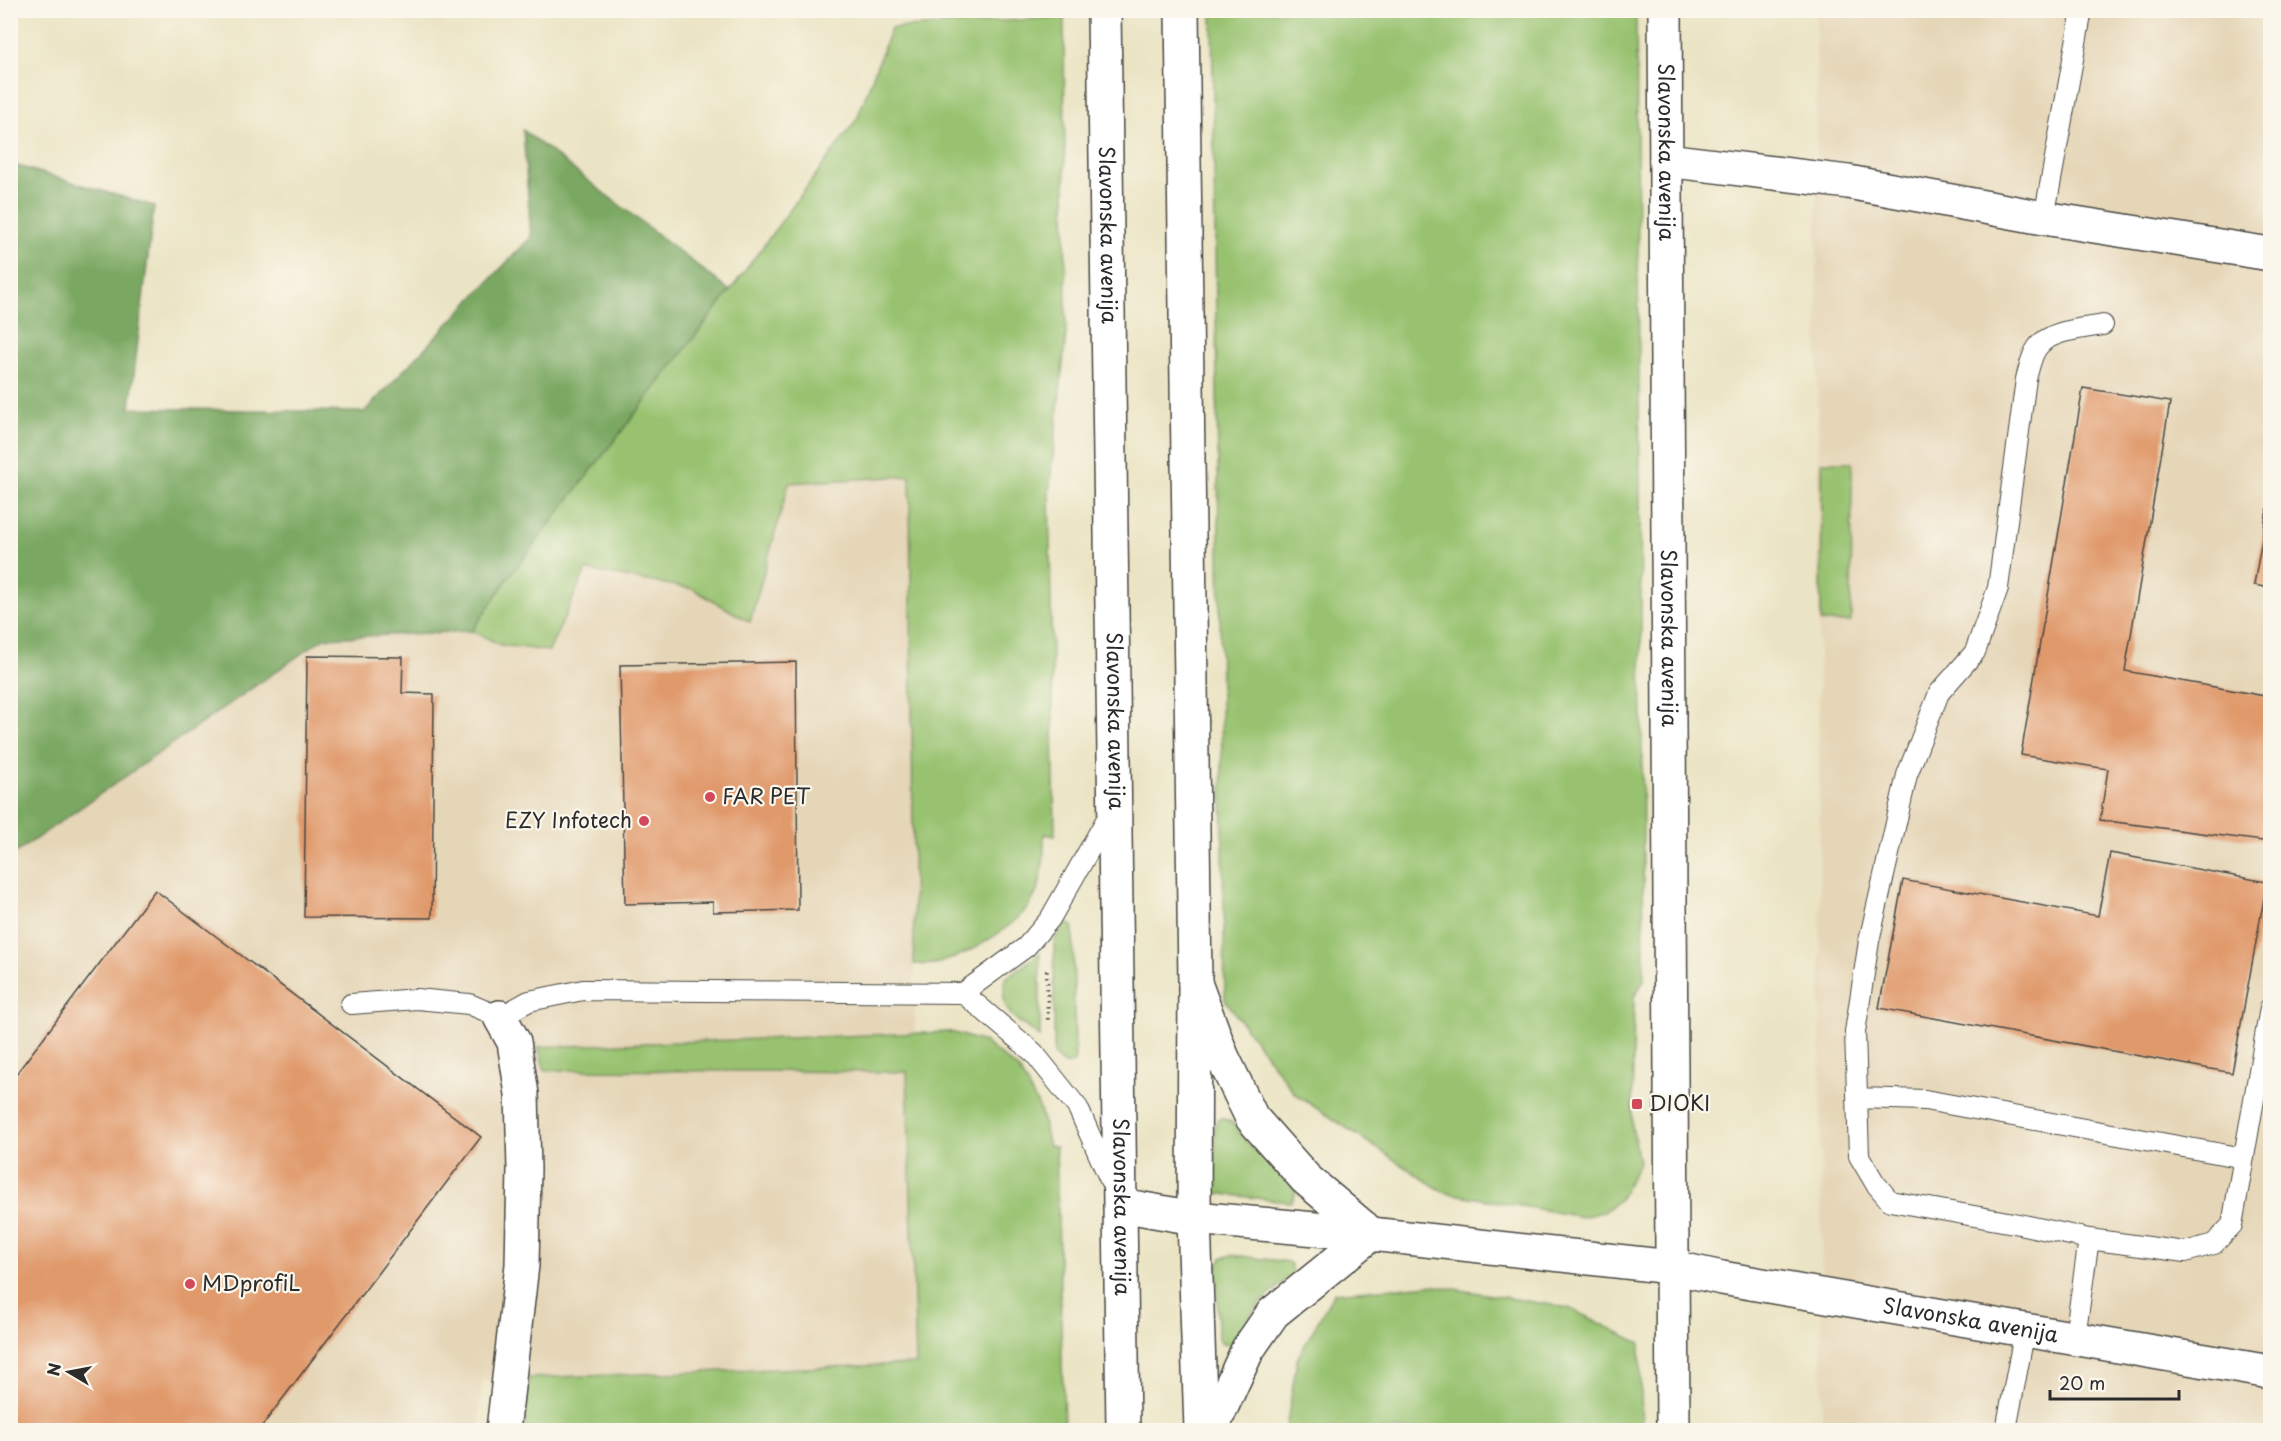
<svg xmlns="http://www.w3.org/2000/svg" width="2281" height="1441" font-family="'Playpen Sans',sans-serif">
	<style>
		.built { fill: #e5d6b7 }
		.green { fill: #98c26f; stroke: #62764d; stroke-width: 1.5 }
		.forest { fill: #7aa862; stroke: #526a46; stroke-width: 1.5 }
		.building { fill: #e0996b }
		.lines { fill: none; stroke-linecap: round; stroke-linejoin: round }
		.lane-casing { stroke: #484742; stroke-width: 22 }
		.street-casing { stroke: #484742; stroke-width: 36 }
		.secondary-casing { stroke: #484742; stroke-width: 36 }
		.path { stroke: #484742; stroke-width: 4; stroke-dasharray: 1.5 4.5; stroke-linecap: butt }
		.lane { stroke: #fff; stroke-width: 20 }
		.street { stroke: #fff; stroke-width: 33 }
		.secondary { stroke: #fff; stroke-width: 33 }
		.poi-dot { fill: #d1495b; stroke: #fbf7ec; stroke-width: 2 }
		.labels { text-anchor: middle; stroke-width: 4.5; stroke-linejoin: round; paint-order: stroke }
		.street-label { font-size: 21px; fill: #2b2b2b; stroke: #fbf7ec }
		.poi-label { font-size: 21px; fill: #2b2b2b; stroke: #fbf7ec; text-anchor: start }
	</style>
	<rect width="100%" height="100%" fill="#fbf7ec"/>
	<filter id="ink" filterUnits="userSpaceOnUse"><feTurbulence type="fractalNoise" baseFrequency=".0167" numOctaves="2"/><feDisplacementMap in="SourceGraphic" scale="12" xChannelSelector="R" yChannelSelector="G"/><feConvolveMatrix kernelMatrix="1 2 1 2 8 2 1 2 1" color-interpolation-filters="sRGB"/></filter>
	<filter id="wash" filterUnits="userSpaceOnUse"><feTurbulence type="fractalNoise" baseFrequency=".008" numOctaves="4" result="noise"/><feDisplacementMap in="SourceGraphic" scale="24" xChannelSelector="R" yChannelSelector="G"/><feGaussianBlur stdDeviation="1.35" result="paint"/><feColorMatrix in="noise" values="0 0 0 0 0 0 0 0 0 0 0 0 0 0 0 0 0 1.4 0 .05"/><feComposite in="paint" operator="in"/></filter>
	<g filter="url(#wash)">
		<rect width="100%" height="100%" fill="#ebe4c4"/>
		<!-- built -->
		<path class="built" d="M1816,11H2270V1430H1822Z
			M910,476L915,1032L539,1048L546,1070L907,1072L916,1365L482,1380L479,1430H11L10,856L324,638L472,631L501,645L586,570L693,589L750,621L789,483Z"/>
		<!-- green -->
		<path class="green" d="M1212,11H1636L1644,980L1634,997L1632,1126L1639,1163L1619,1200L1603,1212L1582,1217L1443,1192L1295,1094L1225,1000Z
			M1064,17L1066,335L1049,493L1055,836L1044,834C1044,856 1044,882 1032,901C1018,926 960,960 933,964C927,965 920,964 914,964L910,476L789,483L750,622L693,589L586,570L549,651L501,645L472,631L508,578L730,291L857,119L891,28Z
			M1822,462H1852L1851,622H1821Z
			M1066,923L1073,926L1075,1058L1073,1063C1064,1067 1060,1061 1054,1055V940Z
			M1040,953V1037C1014,1017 997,1013 1006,978Z
			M951,1032L984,1042L1019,1070L1040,1109L1049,1146L1056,1147L1064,1430H524L529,1378L916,1364L907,1072L545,1070L538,1047Z
			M1222,1118L1232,1122L1249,1145L1291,1185L1296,1192L1292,1201L1289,1202L1215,1193V1125L1218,1119Z
			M1232,1255L1288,1262L1291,1264L1293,1273C1281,1286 1266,1296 1255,1310C1246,1320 1241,1336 1230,1344L1222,1343L1218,1338L1217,1266L1222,1258Z
			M1431,1285L1569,1308L1640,1343L1642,1430H1286L1297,1359L1334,1293Z"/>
		<!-- forest -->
		<path class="forest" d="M523,130L730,291L508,578L472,631L324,638L11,856V164L154,206L130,408L364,412L531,237Z"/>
		<g id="blocks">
			<!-- building -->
			<path class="building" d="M2083,388L2170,402L2125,671L2270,697V842L2100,820L2108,769L2021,755Z
				M2269,498H2270V588L2254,585Z
				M307,656L403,657L402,693L434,694L432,918L304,917Z
				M796,662L798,910L713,912V902L625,904L620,665Z
				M2110,853L2267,882L2232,1073L1879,1008L1903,880L2098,916Z
				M155,890L481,1137L259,1430H10V1082Z"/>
		</g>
	</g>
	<g filter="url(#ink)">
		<use href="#blocks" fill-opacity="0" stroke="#484742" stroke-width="1.5"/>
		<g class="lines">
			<defs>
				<path id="lane" d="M2044,218L2082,10
					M963,993L1034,1053L1078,1108L1114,1189
					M351,1004L417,999L469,1004L500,1017L529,1001L583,990L963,993L1026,947L1050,919L1113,808
					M1858,1098L1925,1100L2244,1158
					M2089,1239L2019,1224L1890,1201L1875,1183L1859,1156L1855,1032L1869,941L1907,775L1939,693L1975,652L1998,588L2026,379C2029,369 2031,356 2037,348C2049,330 2083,329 2103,325
					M2075,1337L2089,1239L2185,1252L2214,1244L2232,1225L2270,1008
					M2006,1430L2025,1329"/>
				<g id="street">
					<path d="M1666,160L1848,182L2044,218L2270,254"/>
					<path d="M1195,983L1222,1056L1252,1118L1306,1179L1371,1234"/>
					<path d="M500,1017L514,1042L522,1094L524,1169L522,1265L503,1430"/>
					<path id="s1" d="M1121,1205L1194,1218L1371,1234L1671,1267L1722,1278L2270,1372"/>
					<path d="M1211,1430L1248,1349L1273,1313L1371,1234"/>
				</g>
				<g id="secondary">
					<path id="s2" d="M1104,10C1111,484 1120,957 1123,1430"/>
					<path d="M1182,10L1195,982L1194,1218L1201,1430"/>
					<path id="s3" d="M1665,10L1673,1430"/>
				</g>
			</defs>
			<!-- lane casing -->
			<use href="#lane" class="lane-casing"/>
			<!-- street casing -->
			<use href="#street" class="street-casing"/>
			<!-- secondary casing -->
			<use href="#secondary" class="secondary-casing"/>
			<!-- path -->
			<path class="path" d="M1047,970L1048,1023"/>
			<!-- lane -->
			<use href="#lane" class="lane"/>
			<!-- street -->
			<use href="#street" class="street"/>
			<!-- secondary -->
			<use href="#secondary" class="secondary"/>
		</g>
	</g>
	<!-- markers -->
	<g class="poi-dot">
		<circle cx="710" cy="797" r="6"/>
		<circle cx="644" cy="821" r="6"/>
		<rect x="1631" y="1098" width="12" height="12" rx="3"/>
		<circle cx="190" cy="1284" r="6"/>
	</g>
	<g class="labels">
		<!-- street labels -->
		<g class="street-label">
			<text dy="7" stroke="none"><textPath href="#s3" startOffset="142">Slavonska avenija</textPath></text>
			<text dy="7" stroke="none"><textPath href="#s2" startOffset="225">Slavonska avenija</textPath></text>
			<text dy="7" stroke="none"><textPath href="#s3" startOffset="628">Slavonska avenija</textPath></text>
			<text dy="7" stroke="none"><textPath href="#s2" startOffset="711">Slavonska avenija</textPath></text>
			<text dy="7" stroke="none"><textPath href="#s2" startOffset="1197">Slavonska avenija</textPath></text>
			<text dy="7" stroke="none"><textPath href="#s1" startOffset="858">Slavonska avenija</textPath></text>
		</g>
		<!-- poi labels -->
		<g class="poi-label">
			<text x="722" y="804">FAR PET</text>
			<text x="632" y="828" text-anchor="end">EZY Infotech</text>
			<text x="1649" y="1111">DIOKI</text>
			<text x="202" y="1291">MDprofiL</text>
		</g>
	</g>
	<!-- margin -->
	<rect width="2281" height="1441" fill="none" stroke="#fbf7ec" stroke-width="36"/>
	<!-- north arrow -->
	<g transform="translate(69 1372) rotate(280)" stroke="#fbf7ec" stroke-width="4.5" paint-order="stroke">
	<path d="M0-4.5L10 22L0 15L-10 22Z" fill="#2b2b2b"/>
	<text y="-9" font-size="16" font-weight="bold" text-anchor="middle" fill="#2b2b2b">N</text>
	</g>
	<!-- scale -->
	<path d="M2050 1390v9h129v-9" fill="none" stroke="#2b2b2b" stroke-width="3"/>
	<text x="2059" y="1390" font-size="18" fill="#2b2b2b" stroke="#fbf7ec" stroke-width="4.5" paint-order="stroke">20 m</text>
</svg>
